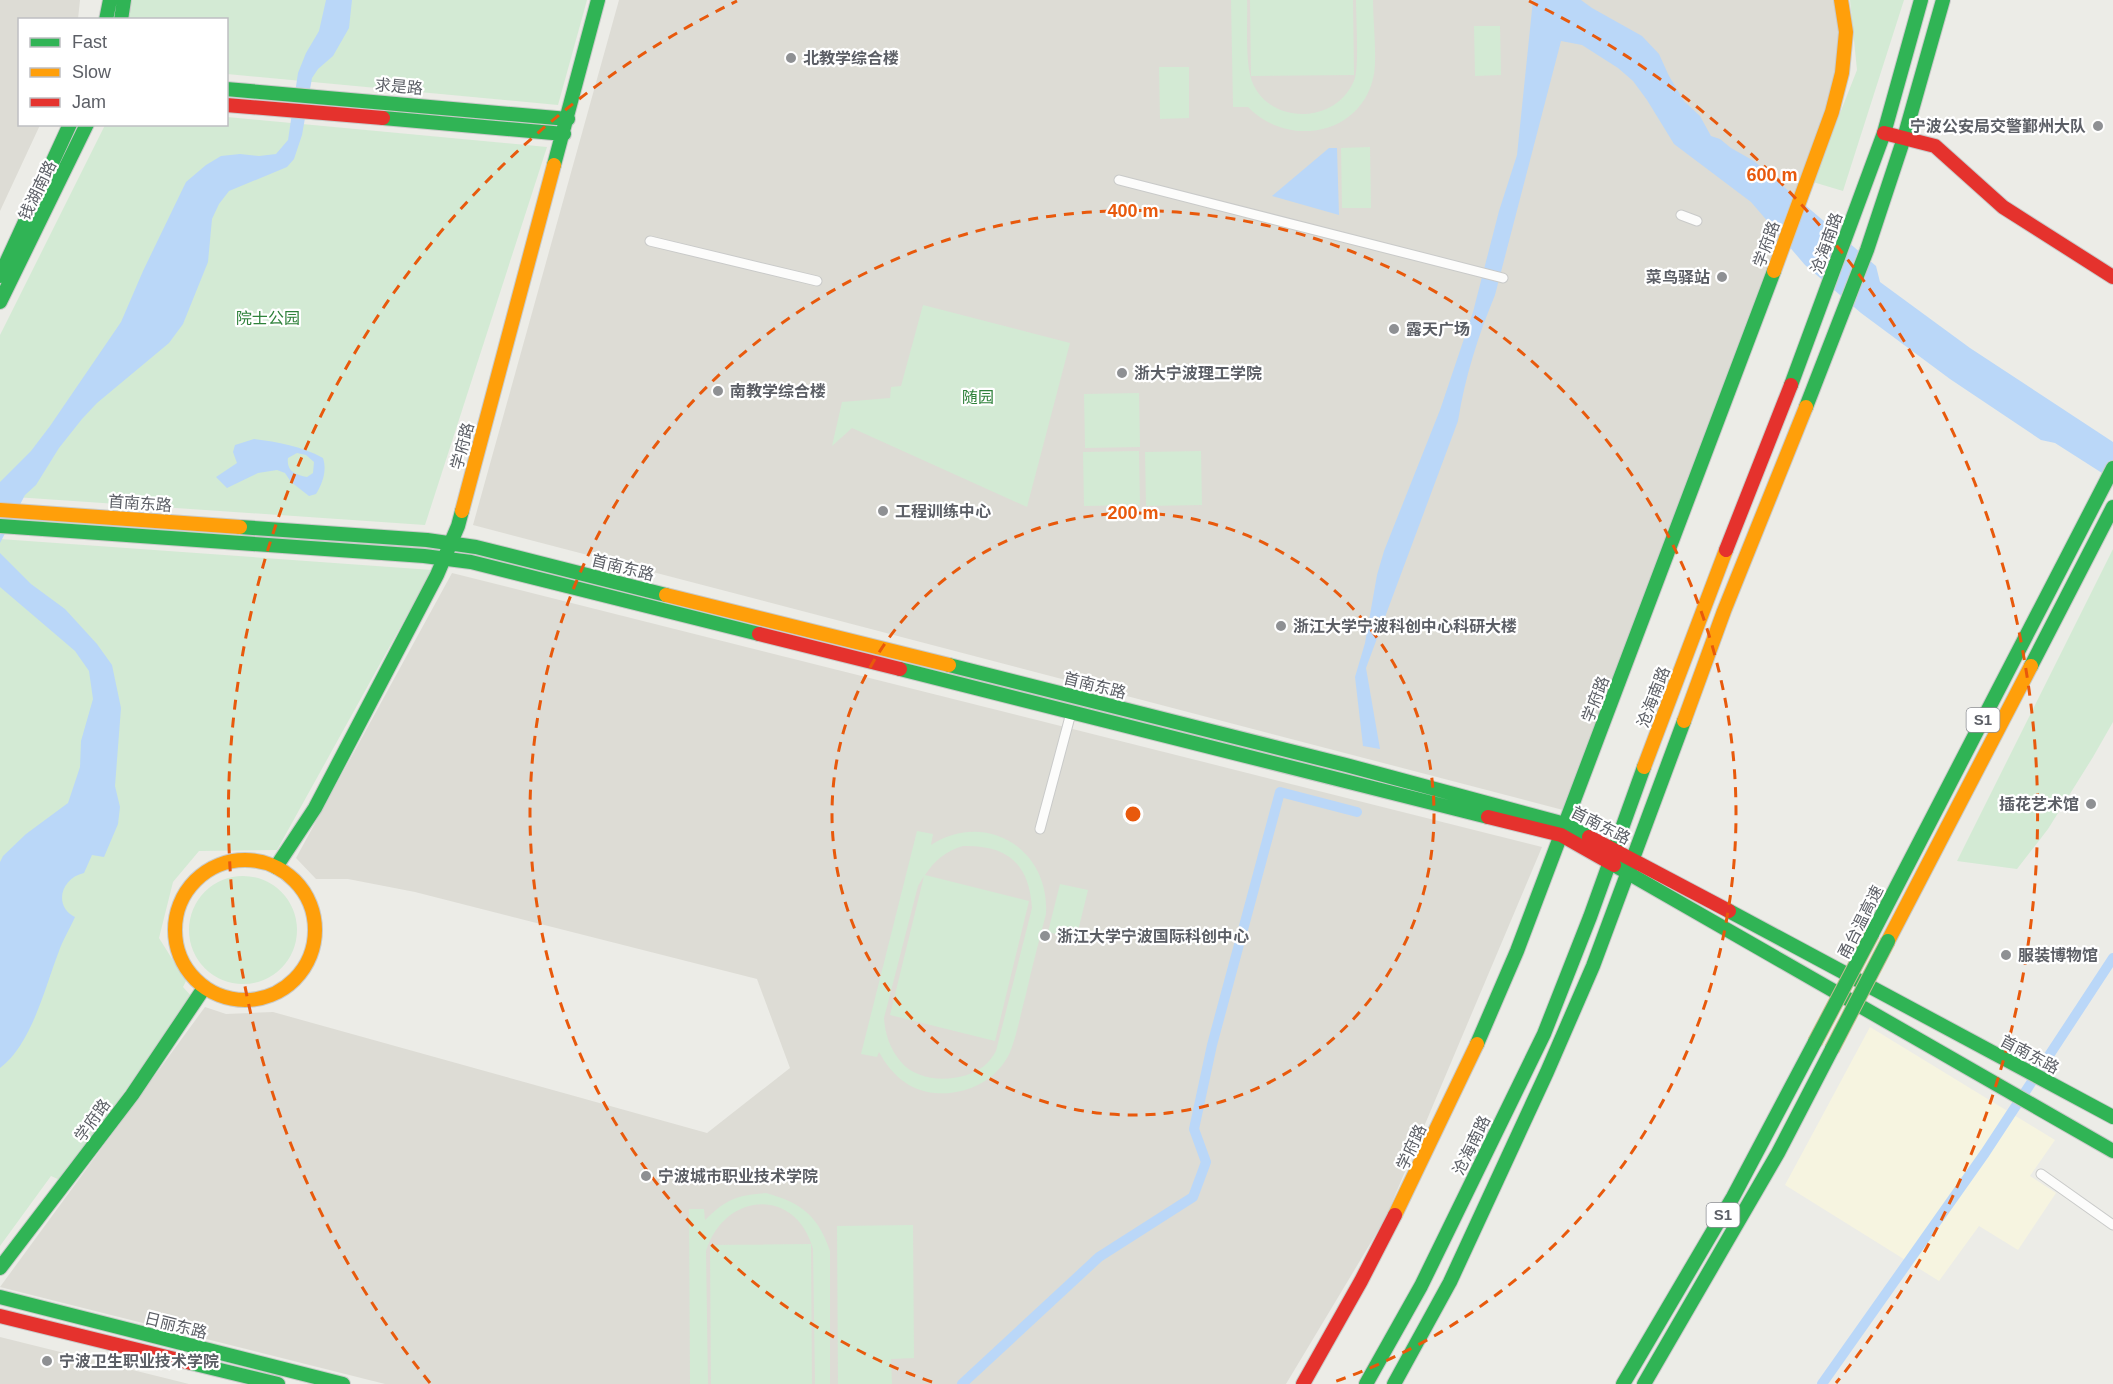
<svg xmlns="http://www.w3.org/2000/svg" width="2113" height="1384" font-family="Arial,'Noto Sans SC',sans-serif">
	<style>
		.commercial { fill: #f6f4e0 }
		.education { fill: #dddcd5 }
		.green { fill: #d3ead4; fill-rule: evenodd }
		.water { fill: #bad7f8; fill-rule: evenodd }
		.lines { fill: none; stroke-linecap: round; stroke-linejoin: round }
		.canal { stroke: #bad7f8; stroke-width: 10 }
		.street-casing { stroke: #c9cac9; stroke-width: 11 }
		.fast-casing { stroke: #c9cac9; stroke-width: 16 }
		.slow-casing { stroke: #c9cac9; stroke-width: 16 }
		.jam-casing { stroke: #c9cac9; stroke-width: 16 }
		.street { stroke: #fcfcfb; stroke-width: 9 }
		.fast { stroke: #30b455; stroke-width: 14 }
		.slow { stroke: #ff9f0a; stroke-width: 14 }
		.jam { stroke: #e5322d; stroke-width: 14 }
		.fast-bridge-casing { stroke: #c5bb93; stroke-width: 16; stroke-linecap: butt }
		.fast-bridge { stroke: #30b455; stroke-width: 14 }
		.ring { fill: none; stroke: #e8590c; stroke-width: 3; stroke-dasharray: 10 8 }
		.poi-dot { fill: #8e9093; stroke: #fff; stroke-width: 2 }
		.labels { text-anchor: middle; stroke-width: 4.5; stroke-linejoin: round; paint-order: stroke }
		.shield { fill: #fff; stroke: #8d8f94; stroke-width: 1.5 }
		.shield-label { font-size: 15px; font-weight: bold; fill: #5c5f66 }
		.poi-label { font-size: 16px; font-weight: bold; fill: #5c5f66; stroke: #fff; text-anchor: start }
		.street-label { font-size: 16px; fill: #5c5f66; stroke: #fff }
		.park-label { font-size: 16px; fill: #2f823b; stroke: #fff }
		.centre { fill: #e8590c; stroke: #fff; stroke-width: 3 }
		.ring-label { font-size: 18px; text-anchor: middle; font-weight: bold; fill: #e8590c; stroke: #fff; stroke-width: 4.5; stroke-linejoin: round; paint-order: stroke }
	</style>
	<rect width="100%" height="100%" fill="#ecece7"/>
	<!-- commercial -->
	<path class="commercial" d="M1870,1027L2055,1140L2030,1176L2056,1193L2018,1250L1979,1226L1939,1281L1785,1185Z"/>
	<!-- education -->
	<path class="education" d="M0,0H80L78,19L20,20V124L40,125L0,211Z
		M619,0H1836L1842,73L1563,810L473,525Z
		M452,573L1542,847L1385,1219L1286,1384H385L0,1287L205,1007L226,1014L273,1012L707,1133L790,1068L757,979L415,892L348,879H316L296,858Z
		M0,1337L189,1384H0Z"/>
	<!-- green -->
	<path class="green" d="M131,0H587L558,105L227,74L226,20H128Z
		M1231,0H1247C1248,23 1244,67 1254,86C1275,127 1340,122 1355,78C1359,63 1356,18 1356,0H1373C1373,20 1377,55 1374,74C1363,135 1289,149 1248,107H1233Z
		M1250,0H1353L1354,75L1251,76Z
		M1850,0H1904L1843,191L1813,182L1857,70Z
		M1474,26H1500L1501,75L1475,76Z
		M1159,67H1189V118L1160,119Z
		M227,117L547,147L425,525L0,496V335L105,125L226,124Z
		M1370,147L1371,208H1342L1341,148Z
		M923,305L1070,343L1027,507L852,428L832,446L842,402L890,398L891,387L901,386Z
		M1139,393L1140,447L1085,448L1084,394Z
		M1139,451L1140,505L1084,506L1083,452Z
		M1201,451L1202,505L1146,506L1145,452Z
		M0,539L432,570L277,850L199,851L173,882L159,938L186,981L183,987L193,998L60,1180L51,1176L0,1246Z
		M2113,549V722L2093,757L2048,829L2017,869L1957,861Z
		M917,831L933,834L931,845C986,810 1050,849 1046,914C1039,941 1032,967 1026,994C1021,1012 1018,1030 1012,1047C1001,1079 967,1096 935,1093C909,1091 891,1074 879,1052L877,1057L861,1054ZM963,846C1007,845 1029,863 1032,908L996,1051C993,1056 989,1062 984,1066C963,1083 919,1084 901,1062C890,1049 885,1034 884,1018L918,886L924,876L890,1015L995,1041L1029,901L925,875C935,860 946,851 963,846Z
		M189 930a54 54 0 1 1 108 0a54 54 0 1 1-108 0Z
		M1060,884L1088,890L1076,939L1048,932Z
		M766,1193C802,1203 818,1216 830,1251V1384H815L813,1249C796,1187 725,1191 706,1251L708,1384H690L689,1209H704L705,1220C726,1199 737,1195 766,1193Z
		M913,1225L914,1358L891,1359L892,1384H838L837,1226Z
		M811,1244L812,1384H711L710,1245Z"/>
	<!-- water -->
	<path class="water" d="M326,0H352L349,28L333,56L318,69L312,78L302,135L294,159L287,167L229,191L219,204L212,219L208,262L183,324L169,343L97,403L82,419L59,448L36,485L25,495L0,543V482L31,451L50,426L121,322L143,271L186,182L206,165L221,156L240,154L259,156L276,154L288,140L298,73L306,53L319,31Z
		M1533,0H1581L1592,8L1642,36L1659,54L1669,76L1684,101L1700,116L1711,136L1720,139L1731,148L1754,161L1876,266L1880,282L1970,348L2113,442V480L2055,443L2041,440L1950,379L1861,313L1805,265L1751,202L1674,144L1647,100L1633,81L1618,68L1582,45L1561,41L1495,295C1478,336 1465,377 1458,421L1366,668L1380,749L1363,746L1355,677L1365,643L1377,575L1384,551L1440,410L1473,312L1499,211L1517,155Z
		M1329,148H1337L1339,215L1272,196Z
		M254,439C278,442 301,446 323,458C327,470 323,483 316,494L309,496L291,482L285,473L277,470L258,473L227,488L216,477L237,463L233,452L235,445ZM297,453L306,455L314,462L313,473L307,477C296,475 286,471 288,458Z
		M0,553L31,584L65,609L97,644L112,665L121,708L115,786L120,807L118,824L104,857L92,855L84,873C61,878 53,906 75,917C70,928 63,940 59,951C45,987 32,1044 0,1068V862L3,856L26,834L68,803L80,767L81,741L93,699L89,671L75,651L0,587Z"/>
	<g class="lines">
		<!-- canal -->
		<path class="canal" d="M962,1384L1099,1257L1193,1197L1206,1162L1194,1129L1212,1045L1280,792L1357,812
			M1822,1384L1985,1153L2113,958"/>
		<defs>
			<path id="street" d="M1119,180L1503,278
				M1681,215L1697,221
				M650,241L817,281
				M1040,829L1071,713
				M2041,1174L2113,1225"/>
			<path id="fast" d="M106,20L110,0
				M121,20L124,0
				M226,89L568,119
				M383,118L564,134
				M554,165L598,0
				M0,276L70,124
				M0,302L87,124
				M1791,385L1884,133L1921,0
				M1806,407L1867,250L1904,138L1943,0
				M0,526L424,556L471,562L759,634
				M240,527L427,540L476,547L666,595
				M949,665L1346,765L1565,824L1589,837
				M2031,666L2113,507
				M900,669L1488,817
				M1614,865L2113,1151
				M276,867L315,808L437,575L458,526L462,511
				M1729,911L2113,1117
				M1872,934L2113,468
				M1477,1044L1517,951L1774,271
				M0,1268L132,1095L204,988
				M0,1297L343,1384
				M191,1363L278,1384
				M1366,1384L1421,1286L1544,1034L1590,917L1644,767
				M1394,1384L1450,1282L1547,1072L1593,966L1684,721
				M1623,1384L1733,1197L1815,1042
				M1644,1384L1778,1153L1832,1049"/>
			<path id="slow" d="M1774,271L1832,112L1842,73L1846,32L1841,0
				M0,510L240,527
				M462,511L554,165
				M666,595L949,665
				M1684,721L1724,611L1806,407
				M1644,767L1726,550
				M175 930a70 70 0 1 1 140 0a70 70 0 1 1-140 0Z
				M1888,941L2031,666
				M1395,1215L1477,1044"/>
			<path id="jam" d="M226,105L383,118
				M1884,133L1935,146L2003,207L2113,277
				M1726,550L1791,385
				M759,634L900,669
				M1488,817L1561,835L1614,865
				M1589,837L1729,911
				M0,1316L191,1363
				M1303,1384L1361,1281L1395,1215"/>
		</defs>
		<!-- street casing -->
		<use href="#street" class="street-casing"/>
		<!-- fast casing -->
		<use href="#fast" class="fast-casing"/>
		<!-- slow casing -->
		<use href="#slow" class="slow-casing"/>
		<!-- jam casing -->
		<use href="#jam" class="jam-casing"/>
		<!-- street -->
		<use href="#street" class="street"/>
		<!-- fast -->
		<use href="#fast" class="fast"/>
		<!-- slow -->
		<use href="#slow" class="slow"/>
		<!-- jam -->
		<use href="#jam" class="jam"/>
		<defs>
			<path id="fast-bridge" d="M1815,1042L1872,934
				M1832,1049L1888,941"/>
		</defs>
		<!-- fast-bridge casing -->
		<use href="#fast-bridge" class="fast-bridge-casing"/>
		<!-- fast-bridge -->
		<use href="#fast-bridge" class="fast-bridge"/>
	</g>
	<!-- distance rings -->
	<g class="ring">
		<circle cx="1133" cy="814" r="301"/>
		<path d="M932 1382A603 603 0 1 1 1334 1382"/>
		<path d="M430 1383A904 904 0 0 1 737 1M1529 1A904 904 0 0 1 1836 1383"/>
	</g>
	<!-- markers -->
	<g class="poi-dot">
		<circle cx="791" cy="58" r="6"/>
		<circle cx="2098" cy="126" r="6"/>
		<circle cx="1722" cy="277" r="6"/>
		<circle cx="1394" cy="329" r="6"/>
		<circle cx="1122" cy="373" r="6"/>
		<circle cx="718" cy="391" r="6"/>
		<circle cx="883" cy="511" r="6"/>
		<circle cx="1281" cy="626" r="6"/>
		<circle cx="2091" cy="804" r="6"/>
		<circle cx="1045" cy="936" r="6"/>
		<circle cx="2006" cy="955" r="6"/>
		<circle cx="646" cy="1176" r="6"/>
		<circle cx="47" cy="1361" r="6"/>
	</g>
	<g class="labels">
		<!-- shield labels -->
		<g class="shield">
			<rect x="1966.5" y="708" width="33" height="24" rx="4.5"/>
			<rect x="1706.5" y="1203" width="33" height="24" rx="4.5"/>
		</g>
		<g class="shield-label">
			<text x="1983" y="725">S1</text>
			<text x="1723" y="1220">S1</text>
		</g>
		<!-- poi labels -->
		<g class="poi-label">
			<text x="803" y="64">北教学综合楼</text>
			<text x="2086" y="132" text-anchor="end">宁波公安局交警鄞州大队</text>
			<text x="1710" y="283" text-anchor="end">菜鸟驿站</text>
			<text x="1406" y="335">露天广场</text>
			<text x="1134" y="379">浙大宁波理工学院</text>
			<text x="730" y="397">南教学综合楼</text>
			<text x="895" y="517">工程训练中心</text>
			<text x="1293" y="632">浙江大学宁波科创中心科研大楼</text>
			<text x="2079" y="810" text-anchor="end">插花艺术馆</text>
			<text x="1057" y="942">浙江大学宁波国际科创中心</text>
			<text x="2018" y="961">服装博物馆</text>
			<text x="658" y="1182">宁波城市职业技术学院</text>
			<text x="59" y="1367">宁波卫生职业技术学院</text>
		</g>
		<!-- street labels -->
		<g class="street-label">
			<text transform="translate(399 86) rotate(5)" y="6">求是路</text>
			<text transform="translate(37 190) rotate(-64)" y="6">钱湖南路</text>
			<text transform="translate(1826 243) rotate(-70)" y="6">沧海南路</text>
			<text transform="translate(1766 244) rotate(-70)" y="6">学府路</text>
			<text transform="translate(462 446) rotate(-75)" y="6">学府路</text>
			<text transform="translate(140 503) rotate(4)" y="6">首南东路</text>
			<text transform="translate(623 567) rotate(14)" y="6">首南东路</text>
			<text transform="translate(1095 685) rotate(14)" y="6">首南东路</text>
			<text transform="translate(1653 697) rotate(-69)" y="6">沧海南路</text>
			<text transform="translate(1595 699) rotate(-69)" y="6">学府路</text>
			<text transform="translate(1601 825) rotate(27)" y="6">首南东路</text>
			<text transform="translate(1860 922) rotate(-63)" y="6">甬台温高速</text>
			<text transform="translate(2030 1054) rotate(28)" y="6">首南东路</text>
			<text transform="translate(92 1120) rotate(-54)" y="6">学府路</text>
			<text transform="translate(1471 1145) rotate(-64)" y="6">沧海南路</text>
			<text transform="translate(1411 1147) rotate(-65)" y="6">学府路</text>
			<text transform="translate(176 1325) rotate(14)" y="6">日丽东路</text>
		</g>
		<!-- park labels -->
		<g class="park-label">
			<text x="268" y="324">院士公园</text>
			<text x="978" y="403">随园</text>
		</g>
	</g>
	<circle cx="1133" cy="814" r="9" class="centre"/>
	<g class="ring-label">
		<text x="1772" y="181">600 m</text>
		<text x="1133" y="217">400 m</text>
		<text x="1133" y="519">200 m</text>
	</g>
	<!-- legend -->
	<rect x="18" y="18" width="210" height="108" fill="#ffffff" stroke="#bebfc2" stroke-width="1.5"/>
	<rect x="30" y="38" width="30" height="9" fill="#30b455" stroke="#bebfc2" stroke-width="1.5"/>
	<text x="72" y="48" font-size="18" fill="#5c5f66">Fast</text>
	<rect x="30" y="68" width="30" height="9" fill="#ff9f0a" stroke="#bebfc2" stroke-width="1.5"/>
	<text x="72" y="78" font-size="18" fill="#5c5f66">Slow</text>
	<rect x="30" y="98" width="30" height="9" fill="#e5322d" stroke="#bebfc2" stroke-width="1.5"/>
	<text x="72" y="108" font-size="18" fill="#5c5f66">Jam</text>
</svg>
